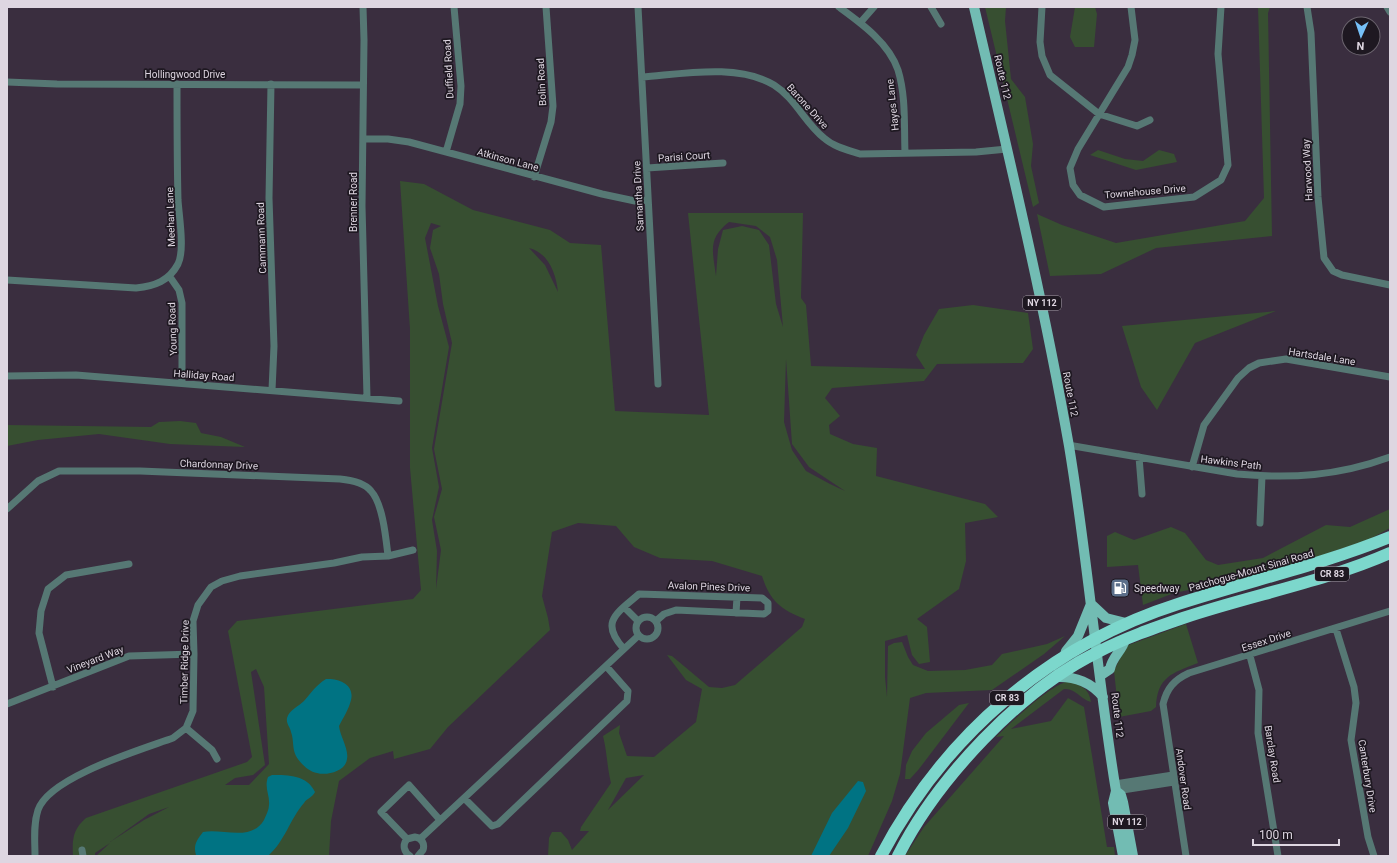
<svg xmlns="http://www.w3.org/2000/svg" width="1397" height="863" font-family="Roboto,sans-serif">
	<style>
		.green { fill: #374f31; fill-rule: evenodd }
		.water { fill: #007383 }
		.lines { fill: none; stroke-linecap: round; stroke-linejoin: round }
		.street { stroke: #567874; stroke-width: 7 }
		.primary { stroke: #72bcb3; stroke-width: 10 }
		.highway { stroke: #7cd7cc; stroke-width: 12 }
		.labels { text-anchor: middle; stroke-width: 3.5; stroke-linejoin: round; paint-order: stroke }
		.shield { fill: #1e1821; stroke: #a49da7; stroke-width: 1 }
		.shield-label { font-size: 9px; font-weight: bold; fill: #ded6e1 }
		.street-label { font-size: 10px; fill: #ded6e1; stroke: #1e1821 }
		.poi-label { font-size: 10px; fill: #ded6e1; stroke: #1e1821; text-anchor: start }
	</style>
	<rect width="100%" height="100%" fill="#3a2e3f"/>
	<!-- green -->
	<path class="green" d="M985,7H1006L1005,21L1011,79L1025,97L1033,144L1031,166L1039,203L1033,207Z
		M1075,7H1095L1097,14L1094,47H1075L1070,37Z
		M1258,7H1270L1268,13L1272,236L1156,248L1101,274L1050,276L1037,214L1062,225L1116,243L1245,221L1264,198Z
		M1098,150L1125,159L1143,161L1159,150L1174,154L1177,162L1136,170L1090,155Z
		M400,181L424,184L473,210L550,230L570,243L601,245L615,411L709,415L688,213H803L801,298L806,305L811,366L925,369L916,355L924,335L939,309L973,305L1028,313L1033,349L1023,363L937,364L924,381L832,388L825,398L840,416L829,425L830,434L853,444L877,448L876,476L985,504L998,517L965,523L966,561L959,589L917,619L927,627L930,662L919,664L912,655L907,635L885,641V677L887,697L888,646L894,643L902,642L908,657L913,665L928,671L965,670L992,665L1002,654L1047,644L1065,636L1044,654L992,690L926,693L910,698L900,774L892,801L868,856H548L549,838L552,832H561L568,840L572,850L589,831H580L581,827L611,783C607,767 607,752 603,736L620,725L619,733L627,756L654,757L696,722L702,689L686,680L667,655L672,656L709,687L722,688L735,685L802,627L805,619C781,610 770,601 762,576L712,561L660,558L634,547L616,526L578,523L552,532L542,596L548,618L550,630L448,727L430,749L394,759L393,751L370,758L339,781L331,821L329,856H96L110,843L95,853V856H73C72,839 73,829 86,818L247,762L252,757L228,631L237,621L413,599L421,590L410,468V329ZM729,222L756,226L770,237L777,260L783,327L776,304L769,245L759,230L742,226L723,230L718,249L716,276C713,252 707,239 729,222ZM431,223L441,226L433,230L430,248L439,274L443,304L452,343L434,449L442,489L434,517L441,550L436,589L437,551L432,520L439,487L432,448L449,347L438,306L425,238ZM529,248C549,253 556,274 558,292L545,265ZM786,359L792,444L809,467L845,491L830,484L806,471L792,450L784,422ZM256,669L264,687L269,764L249,785H225L235,778L253,775L265,765L251,672ZM644,775L608,810L626,778ZM169,807L144,820L110,842L149,814Z
		M1276,311L1195,343L1157,410L1141,387L1122,326Z
		M180,421L196,423L201,433L221,437L245,447L170,444L99,434L38,440L7,446V425L151,427L159,422Z
		M1390,509V528L1370,539L1263,575L1174,593L1143,605L1138,565L1107,567V536L1115,532L1134,540L1171,527L1185,533L1206,560L1218,565L1263,558L1326,525L1350,527Z
		M1186,624L1198,663C1172,673 1157,677 1156,707L1151,711L1119,717L1114,671L1126,646Z
		M1069,681C1081,686 1089,688 1091,702C1080,699 1076,688 1064,689L1011,729L1051,721L1068,698L1084,707L1107,847H1114L1115,856H905L924,827L1004,736L996,737C1012,722 1048,686 1069,681Z
		M969,703L919,769L910,779H905L906,765L912,751L926,733L959,705Z"/>
	<!-- water -->
	<path class="water" d="M326,679C338,678 355,684 351,700C349,709 343,718 339,726C340,736 349,749 347,759C346,771 327,776 317,773C309,772 300,763 296,756C292,748 294,740 291,732C290,727 286,724 287,718C289,710 299,706 304,701C312,692 315,686 326,679Z
		M272,775C289,775 307,775 315,792C312,798 307,798 304,803C290,819 285,841 268,856L196,855C193,845 197,840 203,832C222,828 251,842 264,820C266,815 269,810 269,805C270,795 264,788 268,777Z
		M858,781L863,782L866,791L848,828L829,856H811L832,813Z"/>
	<g class="lines">
		<!-- street -->
		<path class="street" d="M363,7L364,40L362,206L367,397
			M638,7L658,384
			M839,7C861,23 889,43 898,70C906,96 904,125 905,153
			M931,7L941,24
			M1042,7L1040,42L1042,56L1050,75L1099,114L1137,126L1150,120
			M1131,7L1135,40L1132,55L1128,67L1078,149L1070,168L1073,185L1080,195L1104,207L1194,197L1221,180L1228,165L1218,54L1221,7
			M1307,7L1311,33L1318,197L1324,258L1333,271L1342,275L1390,285
			M1387,7L1390,12
			M860,23L874,7
			M642,77C682,74 738,63 774,85C795,98 805,123 824,138C834,147 848,150 860,154L976,152L1007,149
			M7,82L57,84L363,85
			M271,84L269,198L274,346L272,390
			M363,139H388L409,142L602,194L635,201L648,200
			M446,152L460,104L461,86L454,7
			M647,168L723,163
			M534,177L551,122L553,106L546,7
			M170,277L179,290L182,303V382
			M7,280L136,288C155,286 169,281 178,264C185,250 179,216 178,200C177,161 177,123 177,84
			M7,376L76,375L399,401
			M1068,445L1237,474C1291,479 1338,476 1390,457
			M1139,457L1142,494
			M1192,467L1204,425L1238,378L1249,368L1259,363L1286,359L1390,377
			M7,509L38,481L59,471H140L340,479C350,480 364,482 371,491C383,504 386,539 388,556
			M1260,523L1262,476
			M625,608L638,621
			M736,613L737,597
			M636 628a11 11 0 1 1 22 0a11 11 0 1 1-22 0Z
			M1336,629L1354,687L1356,703L1351,740L1368,837L1374,856
			M624,649C599,622 617,613 639,594L762,598L768,603V611L764,614L676,610L664,614L656,621
			M1250,656L1259,690L1258,733L1278,856
			M53,687L39,633L41,611L48,589L66,575L129,564
			M7,704L129,656L194,654
			M186,728L212,750L217,759
			M1115,784L1173,775
			M1116,791L1174,782
			M465,799L492,826L498,824L627,701L628,691L606,666
			M407,839L381,812L409,785L440,820
			M420,839L638,636
			M82,850L83,856
			M35,856C35,841 33,825 38,810C49,777 140,750 173,738L186,728L193,711L194,654L193,621L198,605L211,587L222,581L240,576L334,563L362,557L388,556L413,550
			M410,856C404,852 402,845 407,839L415,837C422,838 425,844 423,850L418,856
			M1186,856L1163,704C1167,688 1174,680 1189,673L1390,611"/>
		<!-- primary -->
		<path class="primary" d="M974,7C1008,153 1043,298 1069,446C1088,560 1097,676 1116,791L1113,803L1123,856
			M1091,604L1106,618L1126,623
			M1065,655L1066,651L1078,636L1091,604
			M1101,675L1110,669C1112,657 1122,651 1125,640
			M1057,677C1075,676 1092,683 1103,697
			M1116,791L1121,795L1123,802L1133,856"/>
		<!-- highway -->
		<path class="highway" d="M881,856C944,736 1049,645 1178,604C1249,581 1321,565 1390,537
			M898,856C937,779 1020,690 1098,652C1125,638 1154,628 1183,618C1251,595 1324,582 1390,553"/>
	</g>
	<!-- icons -->
	<defs>
		<symbol id="fuel-square" viewBox="-11 -11 22 22"><rect x="-9" y="-9" width="18" height="18" rx="4" fill="#5c6f8a" stroke="#1e1821"/><path d="M-5.5-6h7V0h2V4h1.3V-2.5L3-4.5l.8-.8L6-3V5H2.5V1h-1V6h-7ZM-4.2-4.7v3.2H.2V-4.7Z" fill="#fff"/></symbol>
	</defs>
	<g fill-rule="evenodd">
		<use href="#fuel-square" x="1109" y="577" width="22" height="22"/>
	</g>
	<g class="labels">
		<!-- shield labels -->
		<g class="shield">
			<rect x="1023" y="296" width="38" height="14" rx="3"/>
			<rect x="1315" y="567" width="34" height="14" rx="3"/>
			<rect x="990" y="691" width="34" height="14" rx="3"/>
			<rect x="1108" y="815" width="38" height="14" rx="3"/>
		</g>
		<g class="shield-label">
			<text x="1042" y="306">NY 112</text>
			<text x="1332" y="577">CR 83</text>
			<text x="1007" y="701">CR 83</text>
			<text x="1127" y="825">NY 112</text>
		</g>
		<!-- street labels -->
		<g class="street-label">
			<text transform="translate(448 69) rotate(-93)" y="4">Duffield Road</text>
			<text x="185" y="78">Hollingwood Drive</text>
			<text transform="translate(1003 77) rotate(77)" y="4">Route 112</text>
			<text transform="translate(541 82) rotate(-93)" y="4">Bolin Road</text>
			<text transform="translate(892 105) rotate(-96)" y="4">Hayes Lane</text>
			<text transform="translate(808 106) rotate(48)" y="4">Barone Drive</text>
			<text transform="translate(684 156) rotate(-4)" y="4">Parisi Court</text>
			<text transform="translate(508 159) rotate(15)" y="4">Atkinson Lane</text>
			<text transform="translate(1307 170) rotate(-93)" y="4">Harwood Way</text>
			<text transform="translate(1145 191) rotate(-5)" y="4">Townehouse Drive</text>
			<text transform="translate(638 196) rotate(-93)" y="4">Samantha Drive</text>
			<text transform="translate(353 202) rotate(-90)" y="4">Brenner Road</text>
			<text transform="translate(170 217) rotate(-92)" y="4">Meehan Lane</text>
			<text transform="translate(261 238) rotate(-92)" y="4">Cammann Road</text>
			<text transform="translate(172 329) rotate(-92)" y="4">Young Road</text>
			<text transform="translate(1322 356) rotate(9)" y="4">Hartsdale Lane</text>
			<text transform="translate(204 375) rotate(4)" y="4">Halliday Road</text>
			<text transform="translate(1071 394) rotate(79)" y="4">Route 112</text>
			<text transform="translate(1231 462) rotate(7)" y="4">Hawkins Path</text>
			<text transform="translate(219 464) rotate(2)" y="4">Chardonnay Drive</text>
			<text transform="translate(1251 570) rotate(-16)" y="4">Patchogue-Mount Sinai Road</text>
			<text transform="translate(709 586) rotate(2)" y="4">Avalon Pines Drive</text>
			<text transform="translate(1266 640) rotate(-18)" y="4">Essex Drive</text>
			<text transform="translate(95 659) rotate(-21)" y="4">Vineyard Way</text>
			<text transform="translate(184 662) rotate(-89)" y="4">Timber Ridge Drive</text>
			<text transform="translate(1118 715) rotate(83)" y="4">Route 112</text>
			<text transform="translate(1273 754) rotate(81)" y="4">Barclay Road</text>
			<text transform="translate(1368 776) rotate(81)" y="4">Canterbury Drive</text>
			<text transform="translate(1184 779) rotate(82)" y="4">Andover Road</text>
		</g>
		<!-- poi labels -->
		<g class="poi-label">
			<text x="1134" y="592">Speedway</text>
		</g>
	</g>
	<!-- border -->
	<rect width="1397" height="863" fill="none" stroke="#ded6e1" stroke-width="16"/>
	<!-- north arrow -->
	<g transform="translate(1361 36) rotate(183)"><circle r="19" fill="#1e1821" stroke="#6b646e"/>
	<path d="M0-3L7 15L0 10L-7 15Z" fill="#76c0f7"/>
	<text y="-6" font-size="11" font-weight="bold" text-anchor="middle" fill="#ded6e1">N</text>
	</g>
	<!-- scale -->
	<path d="M1253 839v6h86v-6" fill="none" stroke="#ded6e1" stroke-width="2"/>
	<text x="1259" y="839" font-size="12" fill="#ded6e1" stroke="#1e1821" stroke-width="3" paint-order="stroke">100 m</text>
</svg>
